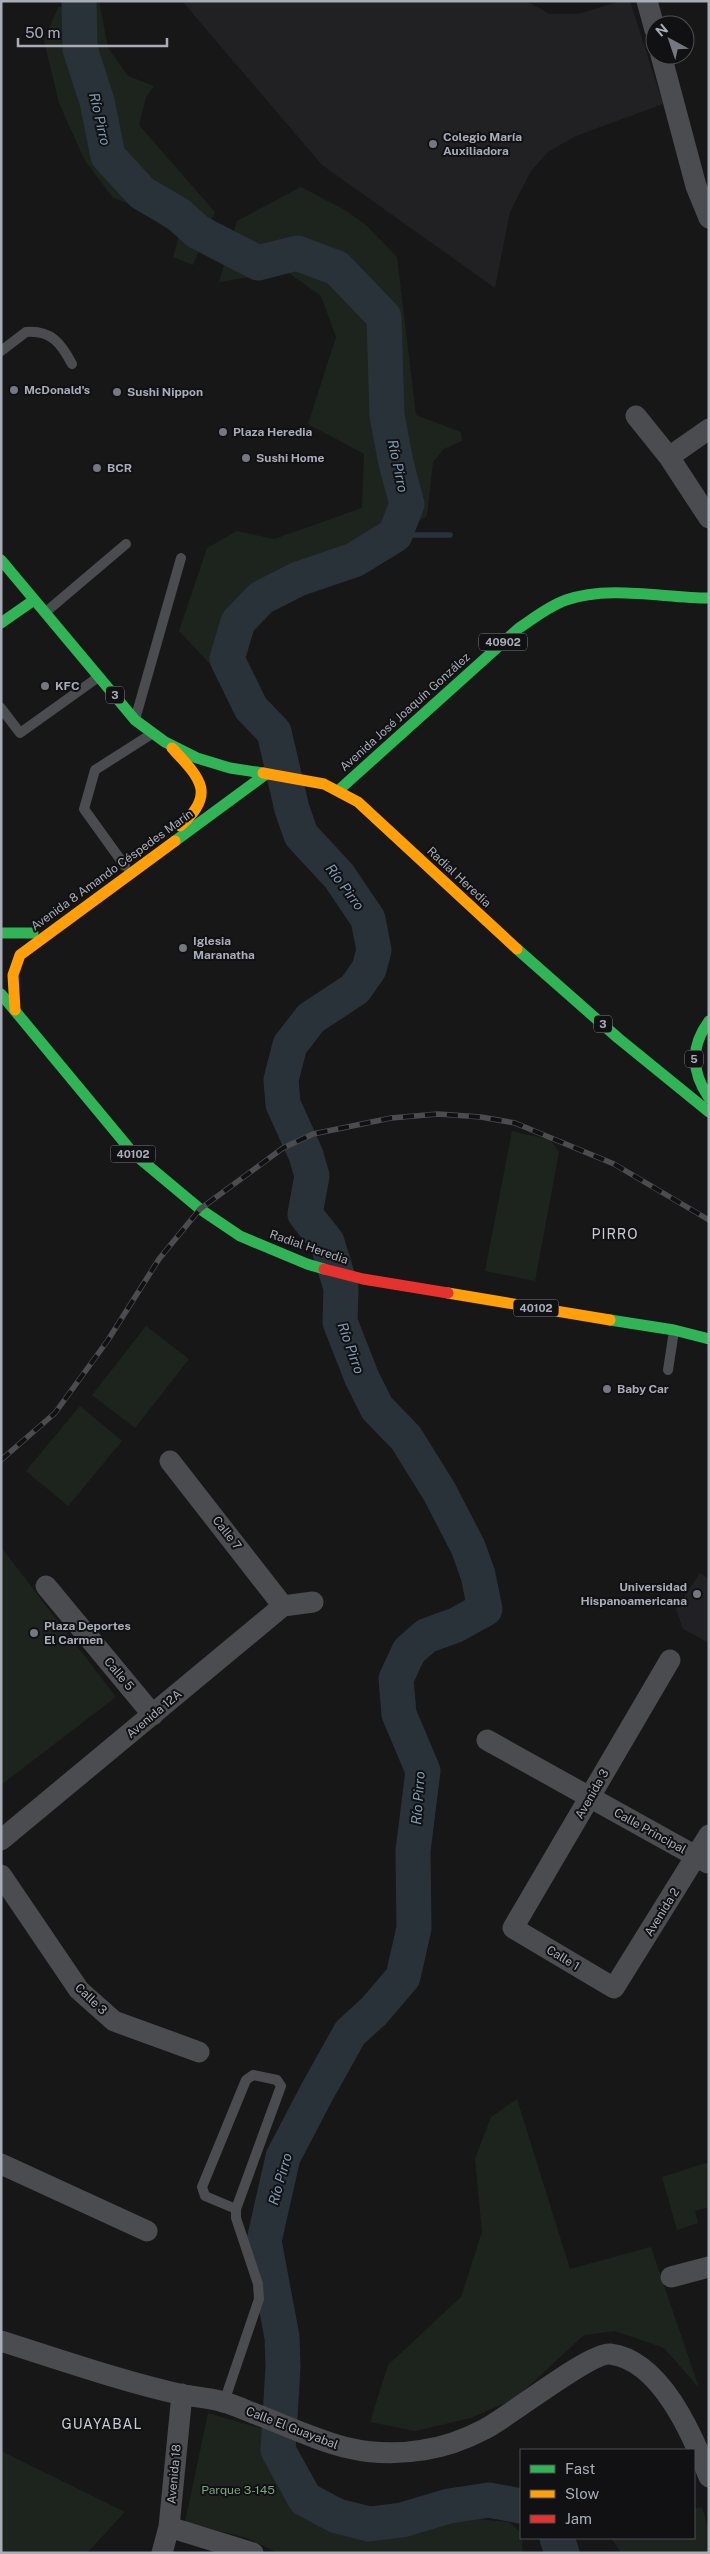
<svg xmlns="http://www.w3.org/2000/svg" width="710" height="2554" font-family="'Public Sans',sans-serif">
	<style>
		.built { fill: #212123 }
		.green { fill: #1d241e }
		.lines { fill: none; stroke-linecap: round; stroke-linejoin: round }
		.stream { stroke: #2a3239; stroke-width: 5.5 }
		.river { stroke: #2a3239; stroke-width: 35 }
		.lane { stroke: #4b4c50; stroke-width: 10 }
		.street { stroke: #4b4c50; stroke-width: 21 }
		.fast { stroke: #30b455; stroke-width: 11 }
		.slow { stroke: #ff9f0a; stroke-width: 11 }
		.jam { stroke: #e5322d; stroke-width: 11 }
		.rail-casing { stroke: #4b4c4f; stroke-width: 5.5 }
		.rail { stroke: #111113; stroke-width: 4; stroke-dasharray: 11; stroke-linecap: butt }
		.poi-dot { fill: #757880; stroke: #111113; stroke-width: 2 }
		.labels { text-anchor: middle; stroke-width: 4; stroke-linejoin: round; paint-order: stroke }
		.shield { fill: #111113; stroke: #7b7e86; stroke-width: 1 }
		.shield-label { font-size: 11px; font-weight: bold; fill: #a8adb8 }
		.poi-label { font-size: 12px; font-weight: bold; fill: #a8adb8; stroke: #111113; text-anchor: start }
		.street-label { font-size: 12px; fill: #a8adb8; stroke: #111113 }
		.park-label { font-size: 12px; fill: #7fa381; stroke: #111113 }
		.water-label { font-size: 14px; font-style: italic; fill: #7f9bb3; stroke: #111113 }
		.neighbourhood-label { font-size: 14px; letter-spacing: 1px; fill: #c9ccd4; stroke: #111113 }
	</style>
	<rect width="100%" height="100%" fill="#171717"/>
	<!-- built -->
	<path class="built" d="M182,1H526L550,14H578L621,1H630L663,104L576,136L548,152L531,171L510,212L495,288L322,165Z
		M700,1573L709,1579V1643L683,1629L676,1609Z"/>
	<!-- green -->
	<path class="green" d="M99,1L108,48L128,76L154,86L146,97L139,125L215,212L193,265L173,257L179,236L159,224L155,213L113,198L84,159L59,103L44,41L58,7Z
		M301,187L345,210L366,225L397,257L416,415L461,432L462,441L444,449L433,462L427,516L354,560L298,579L261,598L238,622L228,659L251,708L179,631L207,548L237,531L274,539L362,508L364,454L308,424L336,337L321,296L286,271L219,282L237,221Z
		M512,1131L550,1140L559,1152L535,1281L485,1271Z
		M146,1326L189,1359L135,1428L92,1395Z
		M80,1406L122,1441L68,1506L26,1471Z
		M1,1547L116,1697L1,1785Z
		M517,2099L570,2269L651,2247L699,2388L664,2348L615,2331L584,2335L516,2398L471,2418L415,2431L370,2422L388,2365L461,2297L482,2232L475,2159L491,2117Z
		M709,2162V2207L695,2211L698,2223L677,2230L662,2177Z
		M208,2413L270,2431L274,2465L289,2492L316,2514L345,2531L378,2535L477,2519L509,2522L521,2533L523,2553H278L247,2538L185,2522Z
		M1,2451L125,2512L87,2553H1Z
		M702,2507L709,2531V2553H621L611,2538H694V2509Z"/>
	<g class="lines">
		<!-- stream -->
		<path class="stream" d="M395,535H450"/>
		<!-- river -->
		<path class="river" d="M79,1L80,49L97,101L108,156L142,193L178,214L198,232L258,263L297,253L337,268L384,317L387,415L396,463L407,504L395,535L354,560L298,579L261,598L238,622L227,659L251,708L274,732L292,809L301,835L339,876L368,919L374,950L369,969L355,989L311,1018L290,1045L281,1080L283,1104L306,1155L312,1176L305,1214L327,1242L341,1288L340,1322L362,1378L377,1408L406,1438L439,1491L468,1547L478,1575L485,1609L456,1625L426,1636L409,1651L396,1679L399,1714L423,1771L413,1851L414,1928L403,1977L374,2011L350,2033L317,2092L283,2157L264,2241L282,2337L283,2367L278,2450L305,2499L337,2516L369,2524L402,2520L449,2506L489,2500L521,2506
			M557,2538L562,2553"/>
		<!-- lane -->
		<path class="lane" d="M1,351L26,332C51,330 61,343 72,364
			M47,611L126,544
			M1,708L20,733L97,678
			M136,716L181,558
			M125,866L84,809L95,770L150,735
			M668,1370L674,1331
			M224,2402L259,2299L258,2284L236,2218V2209L281,2086L277,2080L253,2075L246,2080L202,2187L205,2196L236,2209"/>
		<!-- street -->
		<path class="street" d="M647,1L655,30
			M661,55L696,186L709,218
			M636,416L669,457L709,518
			M669,457L709,429
			M170,1461L283,1606
			M46,1586L153,1715
			M670,1660L513,1928L614,1988L709,1835
			M487,1740L708,1863
			M1,1840L283,1606L313,1602
			M1,1875L79,1990L114,2021L199,2052
			M1,2164L147,2231
			M671,2277L709,2267
			M1,2341C61,2360 121,2381 183,2395C196,2397 210,2398 223,2402C236,2405 249,2412 261,2416C319,2439 359,2461 423,2450C444,2447 466,2439 485,2429C510,2416 590,2352 610,2354C661,2360 693,2436 709,2477
			M169,2527L253,2553
			M162,2553L169,2527L182,2394"/>
		<!-- fast -->
		<path class="fast" d="M1,560L135,720L165,742L197,758L230,768L263,773
			M1,623L34,600
			M340,789L519,628C534,618 549,606 566,600C610,585 663,598 709,598
			M175,841L266,774
			M1,933H33
			M517,949L618,1038L709,1112
			M1,994L133,1153L200,1209L240,1236L307,1264L324,1269
			M709,1021C690,1047 691,1071 709,1098
			M610,1320L674,1330L709,1339"/>
		<!-- slow -->
		<path class="slow" d="M172,748C200,778 217,794 180,826
			M263,773L324,784L358,802L517,949
			M15,1010L13,975L20,955L175,841
			M448,1293L610,1320"/>
		<!-- jam -->
		<path class="jam" d="M324,1269L363,1279L448,1293"/>
		<defs>
			<path id="rail" d="M1,1460L55,1413L108,1340L159,1259L200,1209L283,1148L313,1134L391,1118L438,1114L481,1117L515,1123L614,1164L709,1220"/>
		</defs>
		<!-- rail casing -->
		<use href="#rail" class="rail-casing"/>
		<!-- rail -->
		<use href="#rail" class="rail"/>
	</g>
	<!-- markers -->
	<g class="poi-dot">
		<circle cx="433" cy="144" r="5"/>
		<circle cx="14" cy="390" r="5"/>
		<circle cx="117" cy="392" r="5"/>
		<circle cx="223" cy="432" r="5"/>
		<circle cx="246" cy="458" r="5"/>
		<circle cx="97" cy="468" r="5"/>
		<circle cx="45" cy="686" r="5"/>
		<circle cx="183" cy="948" r="5"/>
		<circle cx="607" cy="1389" r="5"/>
		<circle cx="697" cy="1594" r="5"/>
		<circle cx="34" cy="1633" r="5"/>
	</g>
	<g class="labels">
		<!-- shield labels -->
		<g class="shield">
			<rect x="479" y="633.5" width="48" height="17" rx="4"/>
			<rect x="106" y="686.5" width="18" height="17" rx="4"/>
			<rect x="594" y="1015.5" width="18" height="17" rx="4"/>
			<rect x="685" y="1050.5" width="18" height="17" rx="4"/>
			<rect x="110.5" y="1145.5" width="45" height="17" rx="4"/>
			<rect x="513.5" y="1299.5" width="45" height="17" rx="4"/>
		</g>
		<g class="shield-label">
			<text x="503" y="646">40902</text>
			<text x="115" y="699">3</text>
			<text x="603" y="1028">3</text>
			<text x="694" y="1063">5</text>
			<text x="133" y="1158">40102</text>
			<text x="536" y="1312">40102</text>
		</g>
		<!-- poi labels -->
		<g class="poi-label">
			<text x="443" y="141">Colegio María<tspan x="443" dy="14">Auxiliadora</tspan></text>
			<text x="24" y="394">McDonald's</text>
			<text x="127" y="396">Sushi Nippon</text>
			<text x="233" y="436">Plaza Heredia</text>
			<text x="256" y="462">Sushi Home</text>
			<text x="107" y="472">BCR</text>
			<text x="55" y="690">KFC</text>
			<text x="193" y="945">Iglesia<tspan x="193" dy="14">Maranatha</tspan></text>
			<text x="617" y="1393">Baby Car</text>
			<text x="687" y="1591" text-anchor="end">Universidad<tspan x="687" dy="14">Hispanoamericana</tspan></text>
			<text x="44" y="1630">Plaza Deportes<tspan x="44" dy="14">El Carmen</tspan></text>
		</g>
		<!-- street labels -->
		<g class="street-label">
			<text transform="translate(405 712) rotate(-42)" y="4">Avenida José Joaquín González</text>
			<text transform="translate(112 870) rotate(-36)" y="4">Avenida 8 Amando Céspedes Marín</text>
			<text transform="translate(459 877) rotate(43)" y="4">Radial Heredia</text>
			<text transform="translate(309 1247) rotate(19)" y="4">Radial Heredia</text>
			<text transform="translate(227 1533) rotate(52)" y="4">Calle 7</text>
			<text transform="translate(119 1674) rotate(50)" y="4">Calle 5</text>
			<text transform="translate(154 1714) rotate(-40)" y="4">Avenida 12A</text>
			<text transform="translate(592 1794) rotate(-60)" y="4">Avenida 3</text>
			<text transform="translate(650 1831) rotate(29)" y="4">Calle Principal</text>
			<text transform="translate(662 1912) rotate(-58)" y="4">Avenida 2</text>
			<text transform="translate(563 1958) rotate(31)" y="4">Calle 1</text>
			<text transform="translate(91 1999) rotate(44)" y="4">Calle 3</text>
			<text transform="translate(292 2428) rotate(21)" y="4">Calle El Guayabal</text>
			<text transform="translate(174 2474) rotate(-85)" y="4">Avenida 18</text>
		</g>
		<!-- park labels -->
		<g class="park-label">
			<text x="238" y="2494">Parque 3-145</text>
		</g>
		<!-- water labels -->
		<g class="water-label">
			<text transform="translate(100 119) rotate(77)" y="5">Río Pirro</text>
			<text transform="translate(398 466) rotate(78)" y="5">Río Pirro</text>
			<text transform="translate(345 887) rotate(53)" y="5">Río Pirro</text>
			<text transform="translate(351 1348) rotate(70)" y="5">Río Pirro</text>
			<text transform="translate(418 1798) rotate(-86)" y="5">Río Pirro</text>
			<text transform="translate(280 2179) rotate(-74)" y="5">Río Pirro</text>
		</g>
		<!-- neighbourhood labels -->
		<g class="neighbourhood-label">
			<text x="615" y="1239">PIRRO</text>
			<text x="102" y="2429">GUAYABAL</text>
		</g>
	</g>
	<!-- border -->
	<rect width="710" height="2554" fill="none" stroke="#a8adb8" stroke-width="5"/>
	<!-- legend -->
	<rect x="520" y="2449" width="175" height="90" fill="#111113" stroke="#4d4f55"/>
	<rect x="530" y="2465" width="25" height="8" fill="#30b455" stroke="#4d4f55"/>
	<text x="565" y="2474" font-size="15" fill="#a8adb8">Fast</text>
	<rect x="530" y="2490" width="25" height="8" fill="#ff9f0a" stroke="#4d4f55"/>
	<text x="565" y="2499" font-size="15" fill="#a8adb8">Slow</text>
	<rect x="530" y="2515" width="25" height="8" fill="#e5322d" stroke="#4d4f55"/>
	<text x="565" y="2524" font-size="15" fill="#a8adb8">Jam</text>
	<!-- north arrow -->
	<g transform="translate(670 40) rotate(320)"><circle r="24" fill="#111113" stroke="#4d4f55"/>
	<path d="M0-4L9 19L0 12L-9 19Z" fill="#757880"/>
	<text y="-8" font-size="14" font-weight="bold" text-anchor="middle" fill="#a8adb8">N</text>
	</g>
	<!-- scale -->
	<path d="M18 38v8h149v-8" fill="none" stroke="#a8adb8" stroke-width="2.5"/>
	<text x="25" y="38" font-size="15" fill="#a8adb8" stroke="#111113" stroke-width="4" paint-order="stroke">50 m</text>
</svg>
